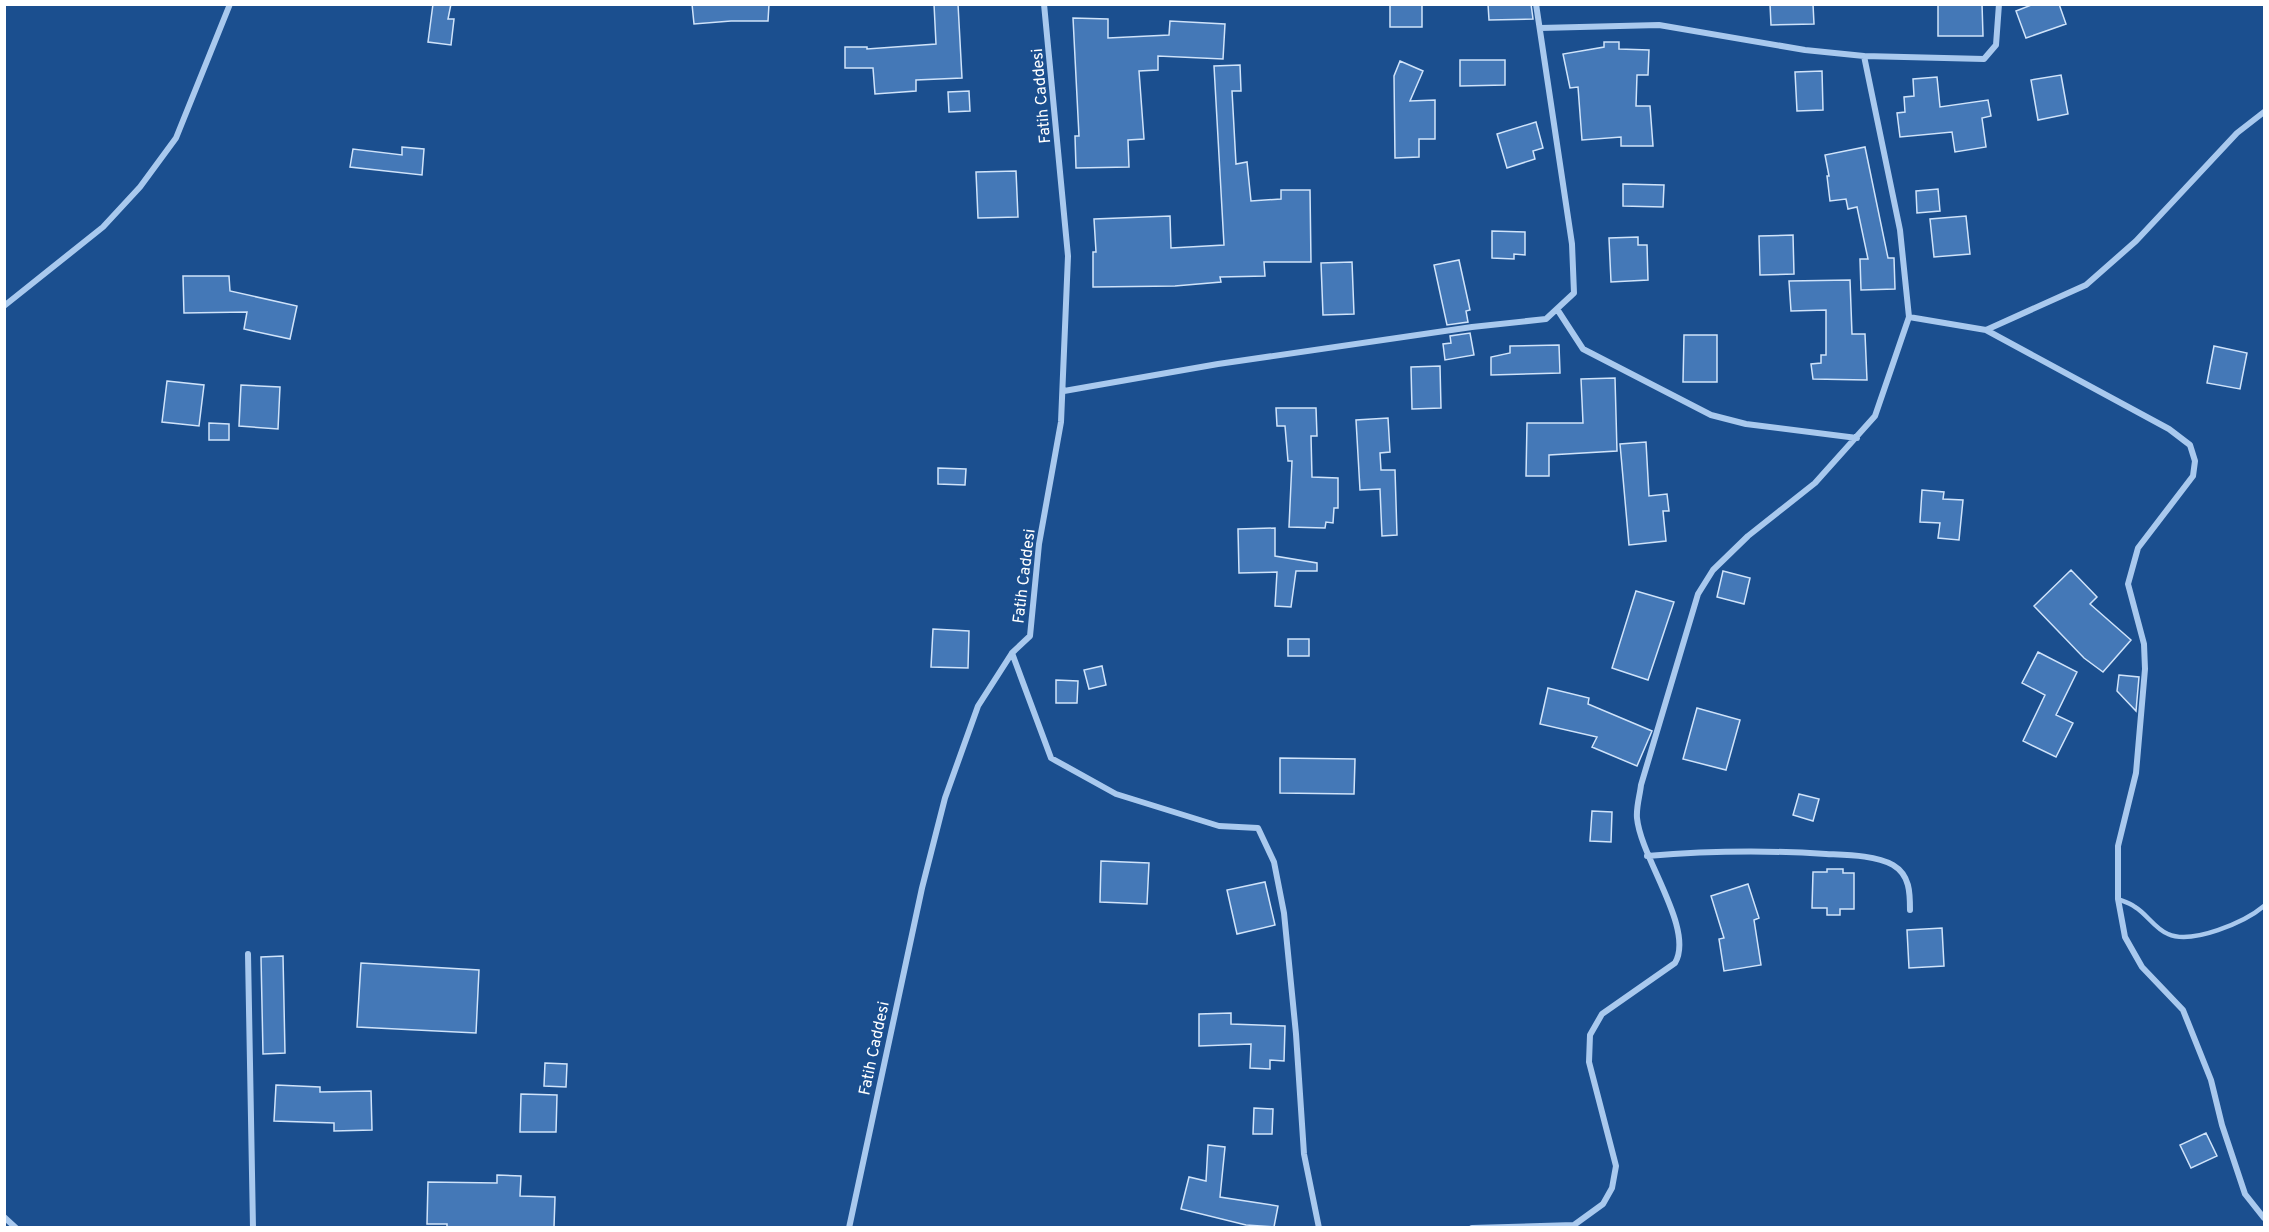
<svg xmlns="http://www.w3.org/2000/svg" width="2269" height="1232" font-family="Overpass,sans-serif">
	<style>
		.building { fill: #4478b7; stroke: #cfe3fa; stroke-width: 1.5 }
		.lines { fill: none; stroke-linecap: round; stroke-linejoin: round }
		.service { stroke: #a9c9ee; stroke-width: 4.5 }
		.minor { stroke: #a9c9ee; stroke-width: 6 }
		.labels { text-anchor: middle; stroke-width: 4.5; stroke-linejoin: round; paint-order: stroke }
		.street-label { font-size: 16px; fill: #fff; stroke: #1b4f8f }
	</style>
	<rect width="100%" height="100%" fill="#1b4f8f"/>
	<!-- building -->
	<path class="building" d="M433,4H451L448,19H454L451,45L428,42Z
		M692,4H769L768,21H731L694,24Z
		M934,4H958L962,78L916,80V91L875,94L873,68H845V47H867V49L936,44Z
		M1390,4H1422V27H1390Z
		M1488,4H1531L1533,19L1489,20Z
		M1770,4H1813L1814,24L1771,25Z
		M1938,4H1982L1983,36H1938Z
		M2034,4H2059L2066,24L2026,38L2016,11Z
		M1073,18L1108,19V38L1169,35L1170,21L1225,24L1223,59L1158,56V70L1139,71L1144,139L1128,140L1129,167L1076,168L1075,136H1079Z
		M1604,42H1619V49L1649,50L1648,75H1637L1636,106H1650L1653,146H1621V137L1582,140L1578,87L1570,88L1563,54L1604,47Z
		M1460,60H1505V85L1460,86Z
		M1400,61L1423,71L1410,101L1435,100V139H1419V157L1395,158L1394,76Z
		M1240,65L1241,91H1232L1236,164L1247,162L1251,201L1281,199V190H1310L1311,262H1264L1265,276L1220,277L1221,282L1175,286L1093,287V252H1096L1094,219L1170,216L1171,248L1224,245L1214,66Z
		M1822,71L1823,110L1797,111L1795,72Z
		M2061,75L2068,114L2038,120L2031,80Z
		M1937,77L1940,107L1988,100L1991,116L1982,118L1986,147L1955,152L1952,132L1900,137L1897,113L1905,112L1904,97L1914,96L1913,79Z
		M969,91L970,111L949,112L948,92Z
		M1536,122L1543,148L1533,151L1535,159L1507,168L1497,134Z
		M402,147L424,149L422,175L350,167L353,149L402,155Z
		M1865,147L1888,258H1894L1895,289L1861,290L1860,259H1868L1857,207L1848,209L1846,199L1830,201L1827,176H1829L1825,155Z
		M1016,171L1018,217L978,218L976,172Z
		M1623,184L1664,185L1663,207L1623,206Z
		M1938,189L1940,211L1917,213L1916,191Z
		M1966,216L1970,254L1934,257L1930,219Z
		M1492,231L1525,232V255L1514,254V259L1492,258Z
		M1793,235L1794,274L1760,275L1759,236Z
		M1638,237V245H1647L1648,280L1611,282L1609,238Z
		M1459,260L1470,310L1466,311L1468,322L1447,325L1434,265Z
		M1352,262L1354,314L1323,315L1321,263Z
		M183,276H229L230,291L297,306L290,339L244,329L247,312L184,313Z
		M1850,280L1852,334H1865L1867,380L1813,379L1811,364L1821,363V355H1826V310L1791,311L1789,281Z
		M1470,333L1474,355L1445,360L1443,344L1451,343L1450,336Z
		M1684,335H1717V382H1683Z
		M1559,345L1560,373L1491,375V357L1510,353V346Z
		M2214,346L2247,353L2240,389L2207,383Z
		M1440,366L1441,408L1412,409L1411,367Z
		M1615,378L1617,451L1549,455V476H1526L1527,423H1583L1581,379Z
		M167,381L204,385L199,426L162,422Z
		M241,385L280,387L278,429L239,426Z
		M1276,408H1316L1317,436H1311L1312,477L1338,478V508H1334L1333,523L1326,522L1325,528L1289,527L1292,461H1288L1285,426H1277Z
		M1388,418L1390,452L1380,453L1381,470H1395L1397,535L1382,536L1380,489L1360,490L1356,420Z
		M209,423L229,424V440H209Z
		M1646,442L1649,496L1667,494L1669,511H1663L1666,541L1629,545L1620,444Z
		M938,468L966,469L965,485L938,484Z
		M1922,490L1944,492L1943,499L1963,500L1959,540L1938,538L1940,523L1920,522Z
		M1275,528V556L1317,563V571H1296L1291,607L1275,606L1277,572L1239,573L1238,529Z
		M2071,570L2097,597L2090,604L2131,640L2103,672L2084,658L2034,606Z
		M1723,571L1750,578L1744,604L1717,597Z
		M1636,591L1674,602L1648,680L1612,668Z
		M933,629L969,631L968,668L931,667Z
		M1288,639H1309V656H1288Z
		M2038,652L2077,672L2056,715L2073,723L2056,757L2023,741L2045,695L2022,683Z
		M1102,666L1106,685L1089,689L1084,670Z
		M2119,675L2139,677L2136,711L2117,691Z
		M1056,680L1078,681L1077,703H1056Z
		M1548,688L1589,698L1588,704L1652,731L1637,766L1592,747L1597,737L1540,724Z
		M1697,708L1740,720L1726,770L1683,759Z
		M1280,758L1355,759L1354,794L1280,793Z
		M1799,794L1819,799L1813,821L1793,815Z
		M1592,811L1612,812L1611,842L1590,841Z
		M1101,861L1149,863L1147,904L1100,902Z
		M1827,869H1843V873H1854V909H1840V915H1827V908H1812L1813,872H1827Z
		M1265,882L1275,925L1237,934L1227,890Z
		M1748,884L1759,918L1754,920L1761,965L1724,971L1719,939L1724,938L1711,896Z
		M1942,928L1944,966L1909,968L1907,930Z
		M283,956L285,1053L263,1054L261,957Z
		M361,963L479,970L476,1033L357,1027Z
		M1231,1013V1024L1285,1026L1284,1061L1270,1060V1069L1250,1068L1251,1044L1199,1046V1014Z
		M545,1063L567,1064L566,1087L544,1086Z
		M276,1085L320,1087V1092L371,1091L372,1130L334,1131V1123L274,1121Z
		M521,1094L557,1095L556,1132H520Z
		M1254,1108L1273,1109L1272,1134H1253Z
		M2206,1133L2217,1156L2191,1168L2180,1145Z
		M1208,1145L1225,1147L1220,1197L1278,1206L1274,1227L1246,1225L1181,1209L1189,1177L1206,1181Z
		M497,1175L521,1176L520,1196L555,1197L554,1227H447V1224H427L428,1182L497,1183Z"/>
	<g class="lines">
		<!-- service -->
		<path class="service" d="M2118,899C2123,901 2130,903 2135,907C2147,914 2155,929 2168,934C2192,945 2245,922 2264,906"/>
		<!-- minor -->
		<path class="minor" d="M1540,28L1659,25L1805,50L1864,56L1984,59L1996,45L1999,4
			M4,306L103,227L140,187L176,138L230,4
			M1557,309L1583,349L1711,415L1746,424L1857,438
			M1909,317L1986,330L2169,429L2190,445L2195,461L2193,476L2138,548L2128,584L2144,644L2145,669L2136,773L2118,846V899L2125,937L2142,967L2183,1010L2211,1080L2222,1125L2245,1194L2264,1218
			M1986,330L2086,285L2136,241L2237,133L2264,112
			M1064,391L1218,364L1472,327L1546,319L1574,293L1572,244L1536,4
			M1012,653L1051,758L1116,794L1219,826L1258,828L1274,862L1284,913L1296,1034L1304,1154L1319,1228
			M1647,856C1706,851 1766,850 1826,854C1846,855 1875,855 1893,865C1910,875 1910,893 1910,910
			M248,954L253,1228
			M4,1217L16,1228
			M849,1228L922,888L945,798L978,706L1012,653L1030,636L1039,544L1061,422L1068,256L1044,4
			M1472,1228L1574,1225L1603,1204L1612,1188L1616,1166L1589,1062L1590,1035L1602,1014L1675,963C1695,929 1641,859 1637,818C1636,807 1640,795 1641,785L1698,594L1713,570L1748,536L1815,483L1875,416L1909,317L1900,230L1864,56"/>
	</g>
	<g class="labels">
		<!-- street labels -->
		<g class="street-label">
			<text transform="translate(1040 96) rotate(-95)" y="6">Fatih Caddesi</text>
			<text transform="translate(1023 576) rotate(-83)" y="6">Fatih Caddesi</text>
			<text transform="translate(873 1048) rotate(-78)" y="6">Fatih Caddesi</text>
		</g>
	</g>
	<!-- border -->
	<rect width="2269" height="1232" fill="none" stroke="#ffffff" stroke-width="12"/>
</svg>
